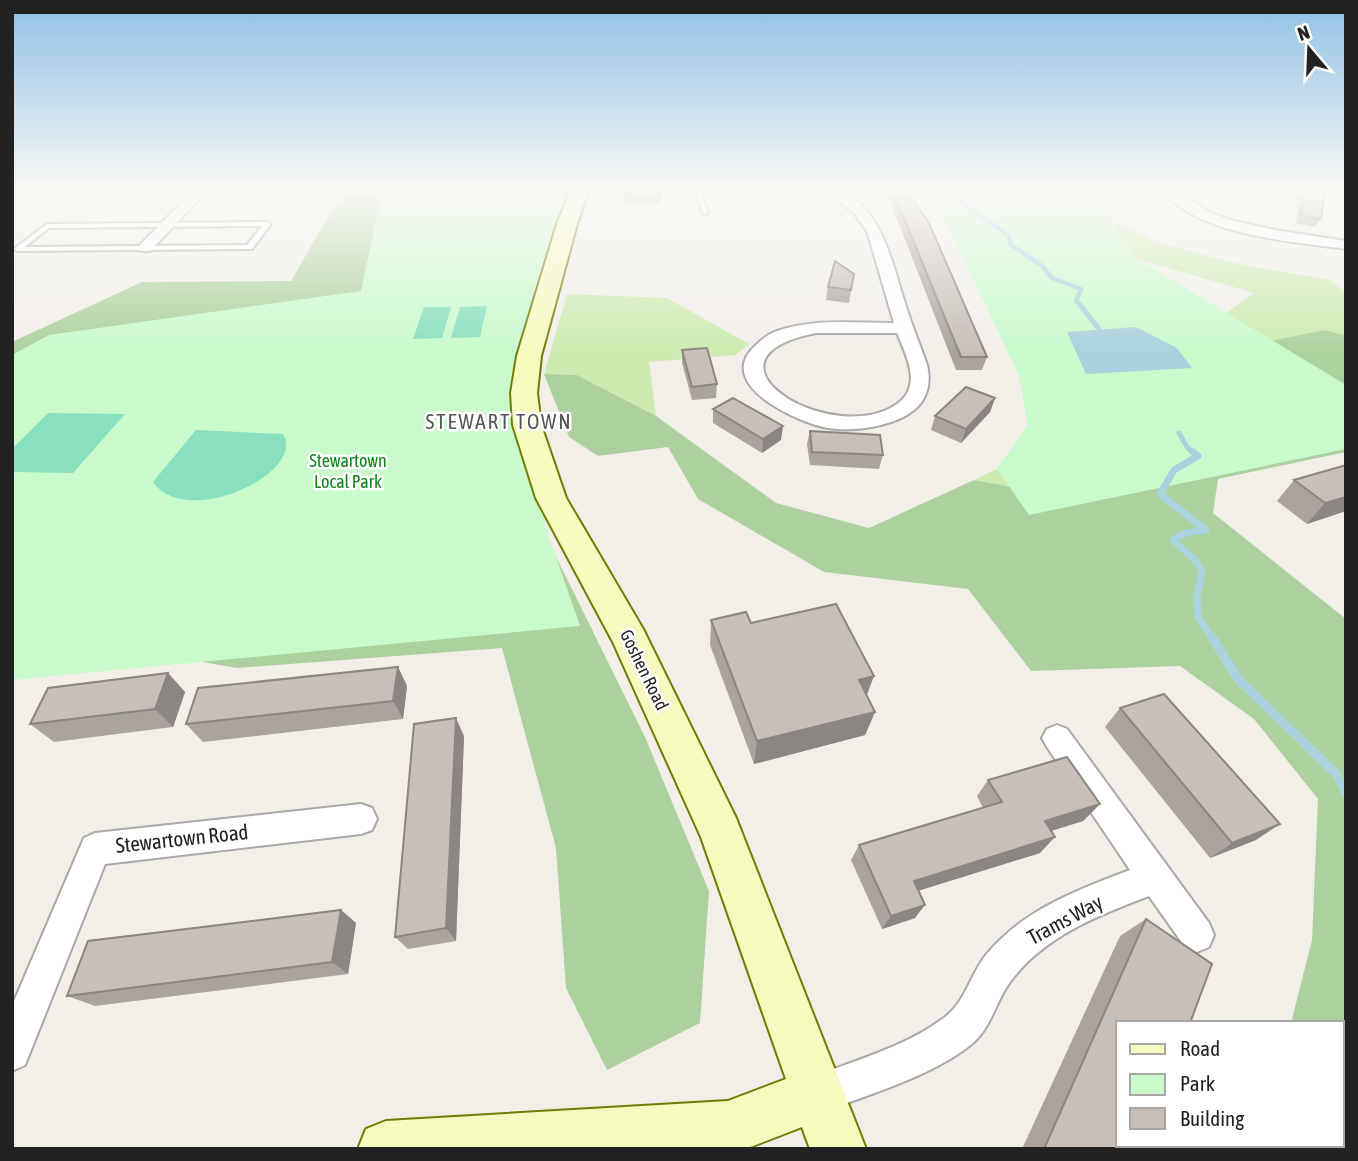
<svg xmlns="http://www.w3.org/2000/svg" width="1358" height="1161" font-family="'Asap Condensed',sans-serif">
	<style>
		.grass { fill: #cdebb0 }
		.forest { fill: #add19e }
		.park { fill: #c8facc }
		.pitch { fill: #88e0be }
		.water { fill: #aad3df }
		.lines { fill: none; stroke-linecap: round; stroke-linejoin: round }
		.stream-far4 { stroke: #aad3df; stroke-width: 4.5 }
		.stream-far3 { stroke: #aad3df; stroke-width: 5 }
		.stream-far2 { stroke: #aad3df; stroke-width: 7 }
		.stream-far1 { stroke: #aad3df; stroke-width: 9 }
		.stream { stroke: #aad3df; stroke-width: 10 }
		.lane-casing { stroke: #a9a9a9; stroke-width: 4 }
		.street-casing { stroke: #a9a9a9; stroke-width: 4 }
		.secondary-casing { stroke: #707d05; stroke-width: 4 }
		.lane { fill: #fff; fill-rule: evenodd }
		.street { fill: #fff; fill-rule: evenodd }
		.secondary { fill: #f7fabf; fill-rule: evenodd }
		.wall { fill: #aba49e }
		.shaded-wall { fill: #8b8681 }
		.building { fill: #c7bfb8; stroke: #8b8681; stroke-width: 2 }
		.labels { text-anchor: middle; stroke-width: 5; stroke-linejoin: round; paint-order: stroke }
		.park-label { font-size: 18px; fill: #0c8416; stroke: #fff }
		.street-label { font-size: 18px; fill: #222; stroke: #fff }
		.quarter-label { font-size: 21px; letter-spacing: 2px; fill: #555; stroke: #fff }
		.near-street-label { font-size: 21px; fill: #222; stroke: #fff }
	</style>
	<rect width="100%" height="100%" fill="#f2efe9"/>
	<!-- grass -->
	<path class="grass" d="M1089,189L1110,220L1154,241L1239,264L1330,280L1346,294V336L1325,330L1012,487L974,480L997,469L1028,425L1019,375L1177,348L1254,293L1118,253Z
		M567,294L667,298L749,344L735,355L649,362L656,416L577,375L544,374Z"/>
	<!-- forest -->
	<path class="forest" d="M344,189H385L368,299L12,447V342L142,282L291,281Z
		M1325,330L1346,336V452L1218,479L1213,513L1346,619V1149H1259L1260,1145H1342V1023H1291L1312,940L1318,799L1254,719L1180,666L1031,671L968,589L824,572L698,499L668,447L598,456L569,437L544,374L577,375L656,416L776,503L869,528L974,480L1012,487L1233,349Z
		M534,512L645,737L709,891L700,1023L607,1070L566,988L556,848L502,648L237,668L162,655Z"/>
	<!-- park -->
	<path class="park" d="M909,189H1089L1136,258L1346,385V449L1029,515L997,469L1028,425L1019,375L948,227L932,206Z
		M566,207L541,266L537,283L547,284L523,380L557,520L544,522L580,626L12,680V355L49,335L361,291L378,210Z"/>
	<!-- pitch -->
	<path class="pitch" d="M487,306L480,337L451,338L460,307Z
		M424,307H451L442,338L413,339Z
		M48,413L125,414L73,473L12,472V449Z
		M196,430L283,434C307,473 186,530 153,482Z"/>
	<!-- water -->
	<path class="water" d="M1136,327L1177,348L1192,368L1086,374L1067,332Z"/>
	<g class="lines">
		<!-- stream-far4 -->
		<path class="stream-far4" d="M950,189L964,204L1008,235L1011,245L1042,266L1052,278L1081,289L1076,301L1082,307"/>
		<!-- stream-far3 -->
		<path class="stream-far3" d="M1080,305L1099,329
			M1179,433L1187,447L1195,454"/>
		<!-- stream-far2 -->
		<path class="stream-far2" d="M1193,452L1198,456L1174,470L1160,494L1206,530L1185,533L1173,540L1197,562L1202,572L1197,596L1198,617L1212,638"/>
		<!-- stream-far1 -->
		<path class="stream-far1" d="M1211,636L1239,680L1336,774L1346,793"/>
		<!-- stream -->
		<path class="stream" d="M1342,1055L1346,1049
			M1296,1145V1149"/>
		<defs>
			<path id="lane" d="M694,189H700L708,214L703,213Z
				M267,222L271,224L252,249H249L18,251L14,249L47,224ZM262,226L247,245L25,247L49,228Z"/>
			<path id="street" d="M195,189H209L150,251H140L138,248L140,245Z
				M822,189C878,189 891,260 905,303C911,324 920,344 927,365C932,386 926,404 907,415C886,427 852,432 828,428C799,423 713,385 755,346C761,340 768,334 777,331C814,318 855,323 894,323L867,231L854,213ZM816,333H897C903,348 914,369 910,385C908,398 896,406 884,411C813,438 694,357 816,333Z
				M1160,189H1174L1207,211L1230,220L1275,230L1346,241V249C1288,241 1200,236 1160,189Z
				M1057,725L1067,729L1209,923L1214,935L1209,947L1197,952L1185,947L1149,896C1097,916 1044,936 1010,982C996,1001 992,1025 974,1042C935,1076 867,1094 819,1114L805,1108L799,1094L805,1080C851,1061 905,1048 945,1017C966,1001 970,975 986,955C1023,910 1077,890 1130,870L1047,747L1042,738L1047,729Z
				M361,804L372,808L377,819L372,830L361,834L105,864L25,1065L12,1071V1006L84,838L95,833Z"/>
			<path id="secondary" d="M571,189H589L577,224L541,356L537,393L541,425L566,498L643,629L736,818L866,1149H810L802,1127L745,1149H358L366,1129L386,1121L728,1101L786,1079L701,837L613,642L536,498L513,425L511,393L517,356L557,224Z"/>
		</defs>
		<!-- lane casing -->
		<use href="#lane" class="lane-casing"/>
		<!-- street casing -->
		<use href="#street" class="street-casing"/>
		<!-- secondary casing -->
		<use href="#secondary" class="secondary-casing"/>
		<!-- lane -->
		<use href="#lane" class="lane"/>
		<!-- street -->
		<use href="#street" class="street"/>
		<!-- secondary -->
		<use href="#secondary" class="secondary"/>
	</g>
	<!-- wall -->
	<path class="wall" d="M625,189H665L659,203H626Z
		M886,189H905L987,357L982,370H956L886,191Z
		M1295,189H1325L1321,219L1315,227L1296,223L1298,215Z
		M854,274L849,303L826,300L828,287Z
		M682,350L717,384L716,398L692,400L682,363Z
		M995,398L990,412L961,443L931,430L935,416Z
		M713,409L781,440L762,453L713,423Z
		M810,431L883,455L879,469L810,465L807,444Z
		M1346,465V511L1307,524L1277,501L1294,480Z
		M711,620L751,623L867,696L875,712L865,735L754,764L710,645Z
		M398,667L407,686L403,719L203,742L186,724Z
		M168,673L185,692L173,727L54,742L30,724Z
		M1120,708L1256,840L1210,858L1105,727Z
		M464,736L456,941L408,949L395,937Z
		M988,780L1100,804L1083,821L1051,831L1040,853L918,891L915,918L882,929L851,860L859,845L983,808L977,796Z
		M341,910L356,923L348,974L95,1006L67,996Z
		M1146,919L1118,1145L1151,1149H1022L1120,936Z"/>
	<!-- shaded-wall -->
	<path class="shaded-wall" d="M660,189H665L659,203V192Z
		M744,189H774V192L744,195Z
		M995,398L990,412L961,443L966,429Z
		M783,426L781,440L762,453L763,439Z
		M1346,497V511L1307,524L1325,503Z
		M398,667L407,686L403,719L393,701Z
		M168,673L185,692L173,727L155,709Z
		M874,676L865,700L859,680Z
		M875,712L865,735L754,764L757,741Z
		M456,718L464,736L456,941L446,928Z
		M1100,804L1083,821L1031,837L1045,821Z
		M1280,824L1256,840L1210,858L1232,843Z
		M1055,837L1040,853L904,895L914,881Z
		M925,905L915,918L882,929L891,916Z
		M341,910L356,923L348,974L332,962Z"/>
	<!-- building -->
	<path class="building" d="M625,189H660L659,192H625Z
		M892,189H905L929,223L987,357H961Z
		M1301,189H1325L1321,219L1301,215L1303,207Z
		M835,261L854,274L851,290L828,287Z
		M707,348L717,384L692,387L682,350Z
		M966,387L995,398L966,429L935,416Z
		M733,398L783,426L763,439L713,409Z
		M810,431L880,435L883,455L812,452Z
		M1346,465V497L1325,503L1294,480Z
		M836,604L874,676L859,680L875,712L757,741L711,620L746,612L751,623Z
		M398,667L393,701L186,724L198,688Z
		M168,673L155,709L30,724L48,688Z
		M1164,694L1280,824L1232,843L1120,708Z
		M456,718L446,928L395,937L414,724Z
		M1067,757L1100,804L1045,821L1055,837L914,881L925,905L891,916L859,845L1002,802L988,780Z
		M341,910L332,962L67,996L88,941Z
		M1146,919L1212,964L1190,1023H1118V1145H1146L1151,1149H1044Z"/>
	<!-- sky -->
	<linearGradient id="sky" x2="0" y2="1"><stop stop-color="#8fc0e4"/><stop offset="0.54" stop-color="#f9f8f5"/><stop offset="1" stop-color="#f9f8f5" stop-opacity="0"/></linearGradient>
	<rect width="1358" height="352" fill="url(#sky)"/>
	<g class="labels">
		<!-- park labels -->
		<g class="park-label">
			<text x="348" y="467">Stewartown<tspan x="348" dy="21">Local Park</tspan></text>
		</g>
		<!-- street labels -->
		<g class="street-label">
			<text transform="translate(644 670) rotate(64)" y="6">Goshen Road</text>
		</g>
		<!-- quarter labels -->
		<g class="quarter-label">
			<text x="499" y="429">STEWART TOWN</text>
		</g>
		<!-- near-street labels -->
		<g class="near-street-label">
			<text transform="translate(182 839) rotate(-6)" y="7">Stewartown Road</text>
			<text transform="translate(1065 920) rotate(-28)" y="7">Trams Way</text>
		</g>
	</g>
	<!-- border -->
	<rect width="1358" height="1161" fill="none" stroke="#222222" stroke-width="28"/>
	<!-- legend -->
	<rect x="1116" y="1021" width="228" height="126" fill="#ffffff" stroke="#a7a7a7" stroke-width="2"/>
	<rect x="1130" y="1044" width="35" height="10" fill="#f7fabf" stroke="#a7a7a7" stroke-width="2"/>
	<text x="1180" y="1056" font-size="21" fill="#222222">Road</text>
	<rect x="1130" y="1074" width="35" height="21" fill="#c8facc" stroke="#a7a7a7" stroke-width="2"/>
	<text x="1180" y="1091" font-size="21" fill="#222222">Park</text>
	<rect x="1130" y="1108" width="35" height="21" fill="#c7bfb8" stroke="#a7a7a7" stroke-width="2"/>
	<text x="1180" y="1126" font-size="21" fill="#222222">Building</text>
	<!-- north arrow -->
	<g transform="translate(1309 49) rotate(341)" stroke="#ffffff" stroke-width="5" paint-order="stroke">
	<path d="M0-5L12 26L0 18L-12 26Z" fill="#222222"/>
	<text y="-10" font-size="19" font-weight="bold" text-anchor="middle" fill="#222222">N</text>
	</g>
</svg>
